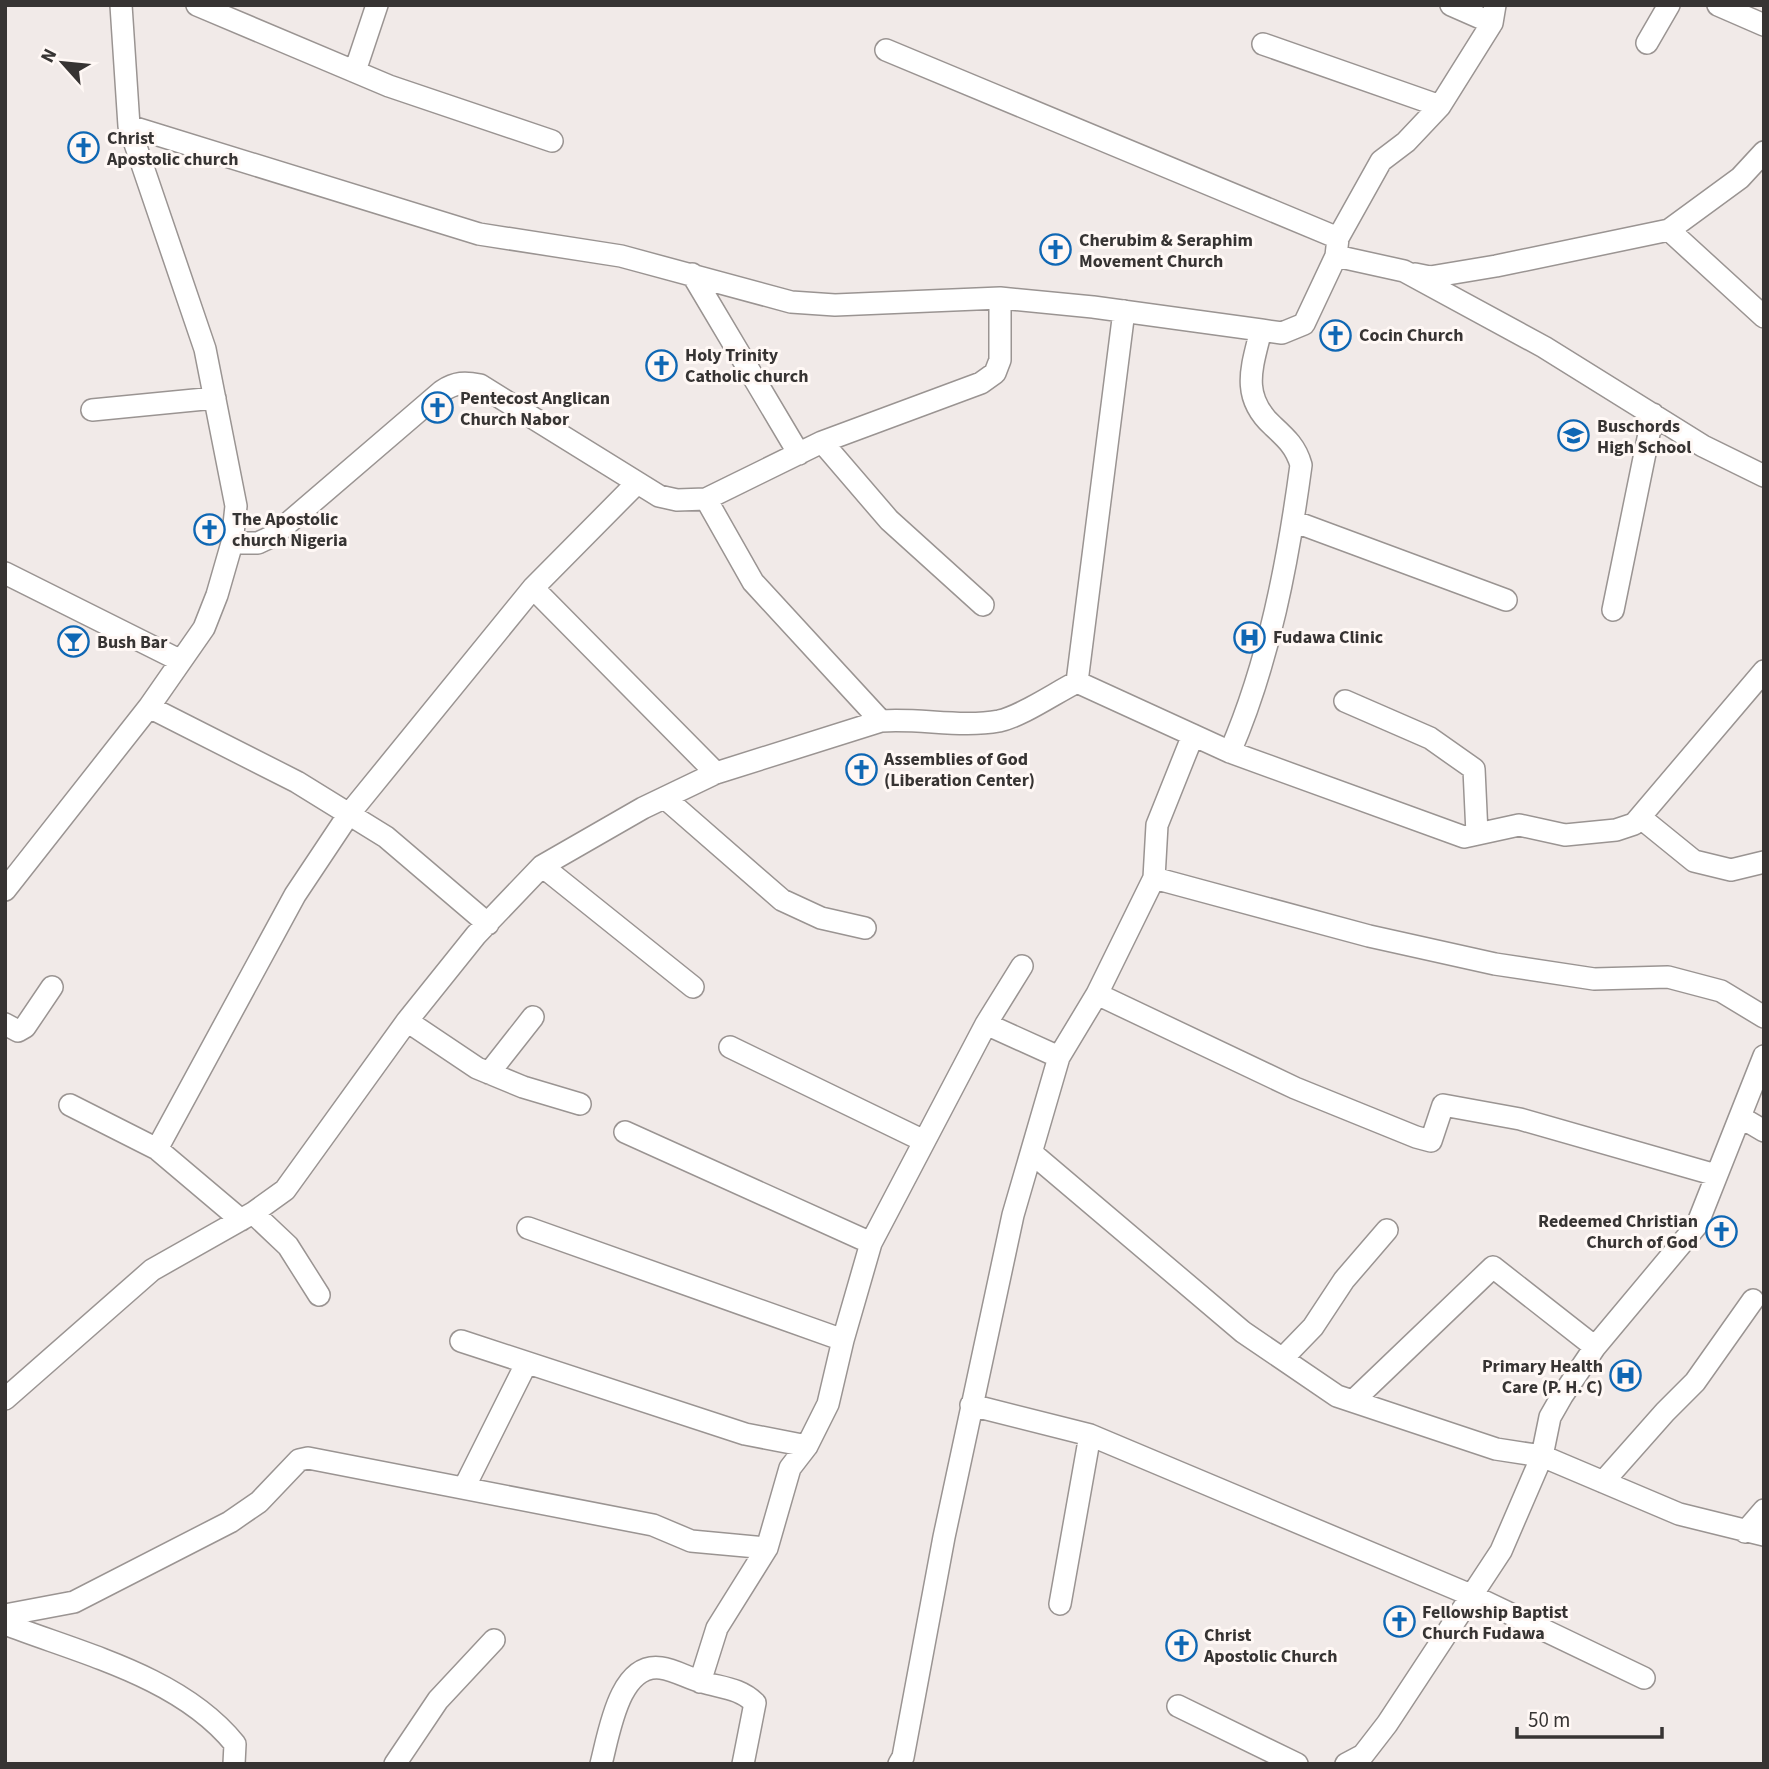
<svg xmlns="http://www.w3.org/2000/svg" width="1769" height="1769" font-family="'Source Sans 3',sans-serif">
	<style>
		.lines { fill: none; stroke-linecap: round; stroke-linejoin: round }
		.minor-casing { stroke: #9a9492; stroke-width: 24 }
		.minor { stroke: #fff; stroke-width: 21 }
		.labels { text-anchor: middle; stroke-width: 6; stroke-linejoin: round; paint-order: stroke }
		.poi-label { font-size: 18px; font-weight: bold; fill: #373433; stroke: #fff8f5; text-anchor: start }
	</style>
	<rect width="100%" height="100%" fill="#f1eae8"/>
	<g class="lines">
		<defs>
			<path id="minor" d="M197,5L389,86L552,141
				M1451,5L1492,23
				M1718,5L1764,25
				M1647,43L1669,5
				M1263,44L1440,106
				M886,50L1338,238
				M355,71L377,5
				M129,126L479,234L621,256L791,302L835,305L1000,298L1093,307L1261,330
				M1669,230L1764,317
				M1336,256L1404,271L1544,347L1703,446L1764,476
				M692,274L799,454
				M1415,274L1430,277L1496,266L1669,230L1740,178L1764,152
				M92,410L215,398
				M822,442L889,520L983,605
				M706,499L753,582L881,721
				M1293,521L1506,600
				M232,543H258L273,536L442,391C456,382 465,382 480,385L659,496L677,500L706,499L822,442L981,383L995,373L1000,360V298
				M5,573L179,660
				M533,588L716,773
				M1613,610L1653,414
				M1077,682L1230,752L1464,837L1519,825L1565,835L1616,830L1634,824L1764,671
				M1077,682L1124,311
				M1345,701L1430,738L1474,769L1477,834
				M149,707L297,782L386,837L488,924
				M1230,752C1269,662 1288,562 1301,465C1296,447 1286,438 1273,426C1240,396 1252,367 1261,330L1282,333L1304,324L1336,256L1338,238L1381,161L1406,142L1440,106L1492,23L1495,5
				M665,798L782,900L821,918L865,928
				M1641,818L1694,861L1731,870L1764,862
				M542,866L693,987
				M1154,878L1369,936L1495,964L1594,979L1668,977L1721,991L1764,1017
				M5,890L149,707L204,628L217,595L232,543L236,506L205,349L129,126L121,5
				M1097,994L1295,1088L1416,1137L1431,1141L1443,1105L1520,1119L1716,1175
				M407,1021L477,1068L523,1087L580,1104
				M5,1024L18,1031L25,1027L52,987
				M986,1024L1022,966
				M730,1047L924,1141
				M489,1073L533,1017
				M70,1105L157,1149L241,1220
				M1742,1118L1764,1131
				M625,1132L871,1243
				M157,1149L295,895L349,814L533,588L636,484
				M1033,1154L1243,1332L1337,1396L1496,1449L1542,1456L1679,1514L1764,1535
				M253,1213L288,1246L319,1295
				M528,1228L843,1340
				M461,1341L745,1434L807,1446
				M1283,1358L1313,1327L1344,1280L1387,1230
				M5,1399L152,1270L253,1213L285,1190L407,1021L476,935L542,866L643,808L716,773L881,721C920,718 961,728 999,721C1022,716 1055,693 1077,682
				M1353,1401L1493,1267L1595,1347
				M971,1405L1090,1435L1473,1596L1644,1678
				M1603,1482L1665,1412L1695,1382L1753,1300
				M464,1488L526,1364
				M1745,1532L1764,1510
				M1060,1604L1090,1435
				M5,1615L74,1602L230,1522L259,1502L299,1460L308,1458L653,1525L691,1541L767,1548
				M5,1624C83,1654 181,1677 235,1744L234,1764
				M700,1682L717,1628L767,1548L790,1468L807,1446L828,1404L843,1340L871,1243L986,1024L1059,1057
				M1178,1706L1297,1764
				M395,1764L438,1700L494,1640
				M601,1764C609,1734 619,1662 661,1668C675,1670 688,1678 702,1682C722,1688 740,1688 755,1703L743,1764
				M899,1764L903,1757L944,1537L1013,1215L1059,1057L1097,994L1154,878L1157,825L1193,735
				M1346,1764L1363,1755L1387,1724L1501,1551L1542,1456L1550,1417L1562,1396L1595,1347L1697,1225L1764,1056"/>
		</defs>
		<!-- minor casing -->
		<use href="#minor" class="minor-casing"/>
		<!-- minor -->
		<use href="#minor" class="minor"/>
	</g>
	<!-- icons -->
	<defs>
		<symbol id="church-ring" viewBox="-11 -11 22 22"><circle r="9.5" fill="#fff8f5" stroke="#0f67b4" stroke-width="1.5"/><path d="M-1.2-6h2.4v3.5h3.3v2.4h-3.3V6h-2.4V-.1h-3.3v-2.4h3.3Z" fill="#0f67b4"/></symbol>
		<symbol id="school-ring" viewBox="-11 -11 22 22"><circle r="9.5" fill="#fff8f5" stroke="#0f67b4" stroke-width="1.5"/><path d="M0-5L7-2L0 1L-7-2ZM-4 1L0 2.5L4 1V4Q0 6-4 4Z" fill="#0f67b4"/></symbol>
		<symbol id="hospital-ring" viewBox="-11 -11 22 22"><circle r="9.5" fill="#fff8f5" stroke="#0f67b4" stroke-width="1.5"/><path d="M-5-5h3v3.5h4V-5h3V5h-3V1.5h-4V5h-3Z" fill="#0f67b4"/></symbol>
		<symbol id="bar-ring" viewBox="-11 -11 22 22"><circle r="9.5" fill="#fff8f5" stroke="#0f67b4" stroke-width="1.5"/><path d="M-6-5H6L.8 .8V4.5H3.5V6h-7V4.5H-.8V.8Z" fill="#0f67b4"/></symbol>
	</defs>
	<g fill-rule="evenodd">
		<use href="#church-ring" x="66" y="130" width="35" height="35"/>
		<use href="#church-ring" x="1038" y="232" width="35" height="35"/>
		<use href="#church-ring" x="1318" y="318" width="35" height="35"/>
		<use href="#church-ring" x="644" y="348" width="35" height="35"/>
		<use href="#church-ring" x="420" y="390" width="35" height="35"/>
		<use href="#school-ring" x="1556" y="418" width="35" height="35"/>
		<use href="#church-ring" x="192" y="512" width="35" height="35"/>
		<use href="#hospital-ring" x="1232" y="620" width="35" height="35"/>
		<use href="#bar-ring" x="56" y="624" width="35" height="35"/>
		<use href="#church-ring" x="844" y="752" width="35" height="35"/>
		<use href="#church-ring" x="1704" y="1214" width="35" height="35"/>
		<use href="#hospital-ring" x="1608" y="1358" width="35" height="35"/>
		<use href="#church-ring" x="1382" y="1604" width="35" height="35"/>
		<use href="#church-ring" x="1164" y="1628" width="35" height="35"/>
	</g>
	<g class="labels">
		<!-- poi labels -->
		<g class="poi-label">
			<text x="107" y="144">Christ<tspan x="107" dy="21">Apostolic church</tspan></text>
			<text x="1079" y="246">Cherubim &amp; Seraphim<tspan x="1079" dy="21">Movement Church</tspan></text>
			<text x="1359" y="341">Cocin Church</text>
			<text x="685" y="361">Holy Trinity<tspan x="685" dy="21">Catholic church</tspan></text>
			<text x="460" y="404">Pentecost Anglican<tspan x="460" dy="21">Church Nabor</tspan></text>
			<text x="1597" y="432">Buschords<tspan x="1597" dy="21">High School</tspan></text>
			<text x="232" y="525">The Apostolic<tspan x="232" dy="21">church Nigeria</tspan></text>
			<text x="1273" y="643">Fudawa Clinic</text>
			<text x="97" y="648">Bush Bar</text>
			<text x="884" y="765">Assemblies of God<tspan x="884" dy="21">(Liberation Center)</tspan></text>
			<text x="1698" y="1227" text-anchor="end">Redeemed Christian<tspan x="1698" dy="21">Church of God</tspan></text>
			<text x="1603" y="1372" text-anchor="end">Primary Health<tspan x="1603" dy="21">Care (P. H. C)</tspan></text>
			<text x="1422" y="1618">Fellowship Baptist<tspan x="1422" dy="21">Church Fudawa</tspan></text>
			<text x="1204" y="1641">Christ<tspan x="1204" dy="21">Apostolic Church</tspan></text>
		</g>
	</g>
	<!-- border -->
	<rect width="1769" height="1769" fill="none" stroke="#373433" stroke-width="14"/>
	<!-- north arrow -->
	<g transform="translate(63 63) rotate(297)" stroke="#fff8f5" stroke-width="5" paint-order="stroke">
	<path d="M0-5L12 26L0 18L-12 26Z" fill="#373433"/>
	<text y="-10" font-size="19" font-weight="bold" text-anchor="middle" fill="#373433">N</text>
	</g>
	<!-- scale -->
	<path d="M1517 1727v10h145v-10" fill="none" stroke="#373433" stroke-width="3.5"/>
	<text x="1528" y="1727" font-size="21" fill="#373433" stroke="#fff8f5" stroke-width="5" paint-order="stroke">50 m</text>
</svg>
